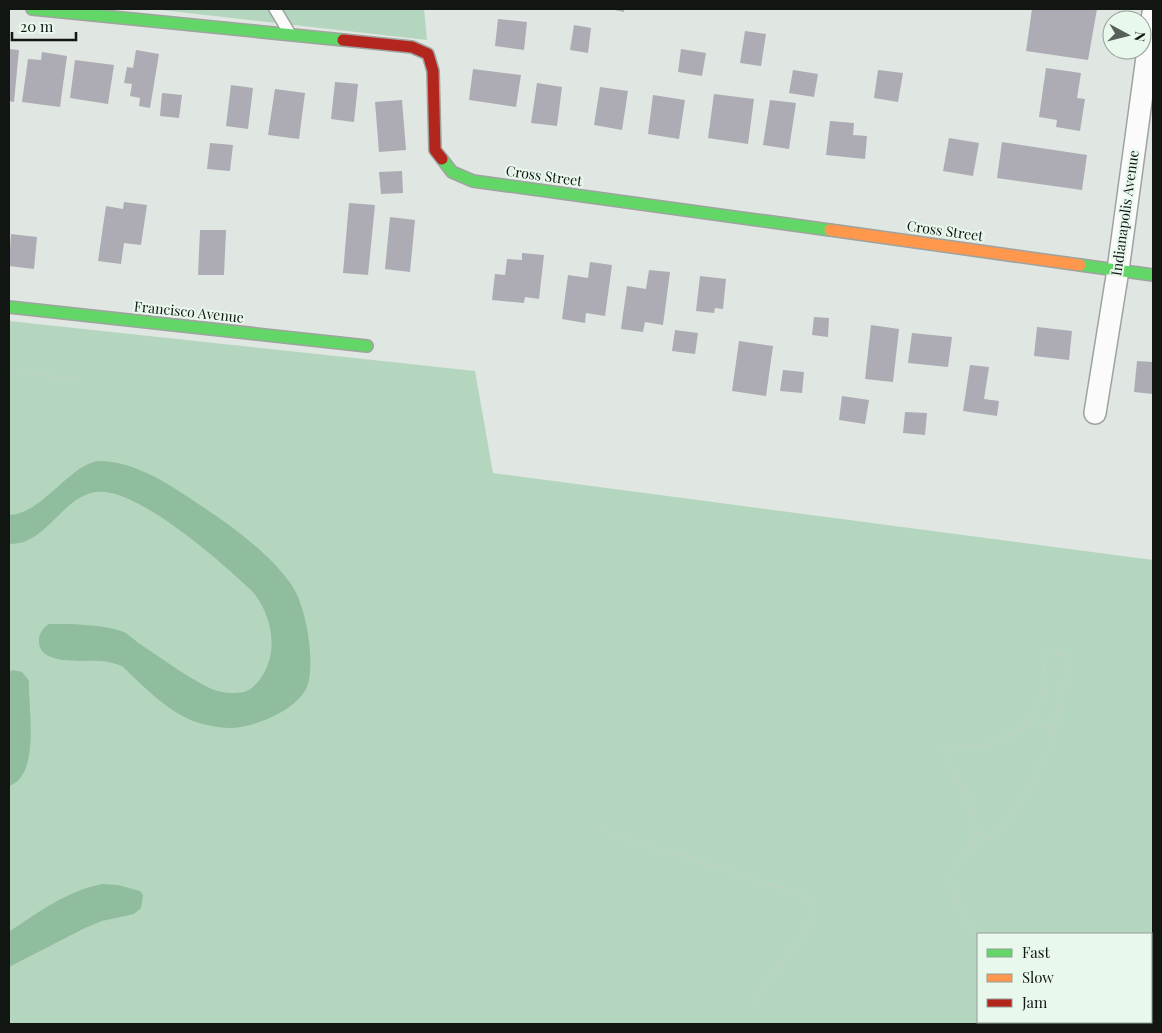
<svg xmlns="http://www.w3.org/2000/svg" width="1162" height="1033" font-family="'Playfair Display',serif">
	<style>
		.green { fill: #b4d6be; fill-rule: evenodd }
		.water { fill: #8fbd9d }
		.building { fill: #adabb4 }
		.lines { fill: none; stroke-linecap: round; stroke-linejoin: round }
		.lane-casing { stroke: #9ea39f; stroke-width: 14 }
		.street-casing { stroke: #9ea39f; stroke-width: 24 }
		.fast-casing { stroke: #9ea39f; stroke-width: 14 }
		.slow-casing { stroke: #9ea39f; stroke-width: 14 }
		.jam-casing { stroke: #9ea39f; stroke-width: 14 }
		.path { stroke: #cccecd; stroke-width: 3; stroke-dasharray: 1 4; stroke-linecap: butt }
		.lane { stroke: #fafbfa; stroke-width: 11 }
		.street { stroke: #fafbfa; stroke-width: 21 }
		.fast { stroke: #63d668; stroke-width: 11 }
		.slow { stroke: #ff974d; stroke-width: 11 }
		.jam { stroke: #b3261e; stroke-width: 11 }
		.labels { text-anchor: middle; stroke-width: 4; stroke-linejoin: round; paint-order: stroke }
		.street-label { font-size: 14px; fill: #111613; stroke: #e9f8ed }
	</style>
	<rect width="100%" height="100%" fill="#e0e6e1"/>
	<!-- green -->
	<path class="green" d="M153,9H424L427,40Z
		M9,321L475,371L493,473L1153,560V1024H9ZM978,934H1151V1022H978Z"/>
	<!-- water -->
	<path class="water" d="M98,461C136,461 170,485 200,505C233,527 268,552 291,584C306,605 316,662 307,687C297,710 254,728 230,728C219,728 204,725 193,721C166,710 143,686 122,666C114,663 107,661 99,661C83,660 37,666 39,640C39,633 44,627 49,624C71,624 101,624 121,631C128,633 134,640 140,644C161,658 191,680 214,690C223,693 234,694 244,692C255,689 264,675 268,664C276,643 270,615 256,596C252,590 245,585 240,580C212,554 142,495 105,492C70,488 54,531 24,542C19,543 14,544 9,544V515C42,514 68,466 98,461Z
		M13,670L22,672L29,681C28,708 41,775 9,786V672Z
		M102,884L118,885L140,891L143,895L141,908L134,914L102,921L85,928L9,967V932C40,911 65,892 102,884Z"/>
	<!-- building -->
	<path class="building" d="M610,9H624V12Z
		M1032,9H1097L1088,60L1026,51Z
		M498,19L527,22L524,50L495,46Z
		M574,25L591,28L588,53L570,50Z
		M745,31L766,34L761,66L740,63Z
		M9,49L19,50L14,102L9,101Z
		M681,49L706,53L702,76L678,72Z
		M136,50L159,54L150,108L139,106L140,98L130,96L132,84L124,83L127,67L133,68Z
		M42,52L67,56L60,107L22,102L28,59L41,60Z
		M75,60L114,65L108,104L70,98Z
		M1046,68L1081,73L1077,98L1085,99L1080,131L1056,127L1057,120L1039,117Z
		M473,69L521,75L516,107L469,100Z
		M793,70L818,74L814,97L789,93Z
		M878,70L903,73L898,102L874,98Z
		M335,82L358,84L354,122L331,119Z
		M537,83L562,87L557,126L531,123Z
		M231,85L253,88L248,129L226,126Z
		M600,87L628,91L622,130L594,125Z
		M275,89L305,93L299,139L268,135Z
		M162,93L182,95L179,118L160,116Z
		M714,94L754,99L748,144L708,138Z
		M653,95L685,100L679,139L648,134Z
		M402,100L406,150L379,152L375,102Z
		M770,100L796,103L789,149L763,145Z
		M830,121L854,123L853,135L867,136L865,159L826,155Z
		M949,138L979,143L973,176L943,171Z
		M1002,142L1087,155L1082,190L997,178Z
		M210,143L233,145L230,171L207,169Z
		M402,171L403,193L381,194L379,172Z
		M124,202L147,205L141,245L124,243L121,264L98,261L106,206L123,209Z
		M349,203L375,205L368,275L343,273Z
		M390,217L415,220L410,272L385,269Z
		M200,230H226L224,275H198Z
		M11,234L37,237L34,269L9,266Z
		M522,253L544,255L539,299L525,297L524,303L492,300L495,274L505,275L507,259L522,260Z
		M590,262L612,265L605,316L586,313L585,323L562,319L568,275L588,278Z
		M649,270L670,272L663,325L645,322L643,332L621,329L627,286L646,289Z
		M700,276L726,279L723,309L715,308L714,313L696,311Z
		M814,317L829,318L828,337L812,335Z
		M871,325L899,329L893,382L865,379Z
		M1037,327L1072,331L1069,360L1034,356Z
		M675,330L698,333L695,354L672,351Z
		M912,333L952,337L948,367L908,363Z
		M739,341L773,346L766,396L732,391Z
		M1137,361L1153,362V394L1134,392Z
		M970,365L989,367L984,399L999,401L997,416L963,411Z
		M783,370L804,372L802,393L780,391Z
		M842,396L869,400L865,424L839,420Z
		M905,412L927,413L925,435L903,433Z"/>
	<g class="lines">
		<defs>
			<path id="lane" d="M275,9L290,34"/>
			<path id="street" d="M1095,413L1118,270L1153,13"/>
			<path id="fast" d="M32,9L343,40
				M442,159L452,172L473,181L830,230
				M1080,265L1153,275
				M9,307L367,346"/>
			<path id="slow" d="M830,230L1080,265"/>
			<path id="jam" d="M343,40L412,47L428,54L433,71L435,150L442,159"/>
		</defs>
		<!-- lane casing -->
		<use href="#lane" class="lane-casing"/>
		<!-- street casing -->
		<use href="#street" class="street-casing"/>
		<!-- fast casing -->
		<use href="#fast" class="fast-casing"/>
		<!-- slow casing -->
		<use href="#slow" class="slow-casing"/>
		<!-- jam casing -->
		<use href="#jam" class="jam-casing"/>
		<!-- path -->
		<path class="path" d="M9,370L80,380
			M1025,726L1055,725
			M602,829L656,849L699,860L738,875L812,898L815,910L803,936L751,1004
			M973,844L976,830L973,811L943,748L984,745L1006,737L1025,726L1034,715L1041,697L1045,657L1054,653L1065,655L1066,675L1055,725L1048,751L1036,776L1009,819L996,836L973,844L954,867L950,877L954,896L969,926L978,936
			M1006,1022L1007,1024"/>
		<!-- lane -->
		<use href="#lane" class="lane"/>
		<!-- street -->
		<use href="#street" class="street"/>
		<!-- fast -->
		<use href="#fast" class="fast"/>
		<!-- slow -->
		<use href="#slow" class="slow"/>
		<!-- jam -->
		<use href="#jam" class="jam"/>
	</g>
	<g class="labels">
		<!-- street labels -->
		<g class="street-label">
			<text transform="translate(544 176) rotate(8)" y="5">Cross Street</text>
			<text transform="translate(1125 213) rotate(-82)" y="5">Indianapolis Avenue</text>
			<text transform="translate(945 231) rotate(8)" y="5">Cross Street</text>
			<text transform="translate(189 312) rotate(6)" y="5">Francisco Avenue</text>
		</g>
	</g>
	<!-- border -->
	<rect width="1162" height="1033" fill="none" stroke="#111613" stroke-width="20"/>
	<!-- legend -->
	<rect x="977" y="933" width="175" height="90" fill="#e9f8ed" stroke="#939e96"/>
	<rect x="987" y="949" width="25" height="8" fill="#63d668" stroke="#939e96"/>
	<text x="1022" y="958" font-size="15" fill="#111613">Fast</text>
	<rect x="987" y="974" width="25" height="8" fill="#ff974d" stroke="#939e96"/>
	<text x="1022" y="983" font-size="15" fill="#111613">Slow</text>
	<rect x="987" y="999" width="25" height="8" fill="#b3261e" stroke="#939e96"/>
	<text x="1022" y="1008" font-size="15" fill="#111613">Jam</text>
	<!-- north arrow -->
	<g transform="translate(1127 35) rotate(97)"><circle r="24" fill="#e9f8ed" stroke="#939e96"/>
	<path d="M0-4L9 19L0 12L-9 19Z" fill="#595f5b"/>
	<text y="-8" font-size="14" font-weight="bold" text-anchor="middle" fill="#111613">N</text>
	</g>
	<!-- scale -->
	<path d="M12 32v8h64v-8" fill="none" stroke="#111613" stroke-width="2.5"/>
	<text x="20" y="32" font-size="15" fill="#111613" stroke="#e9f8ed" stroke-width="4" paint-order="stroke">20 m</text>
</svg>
